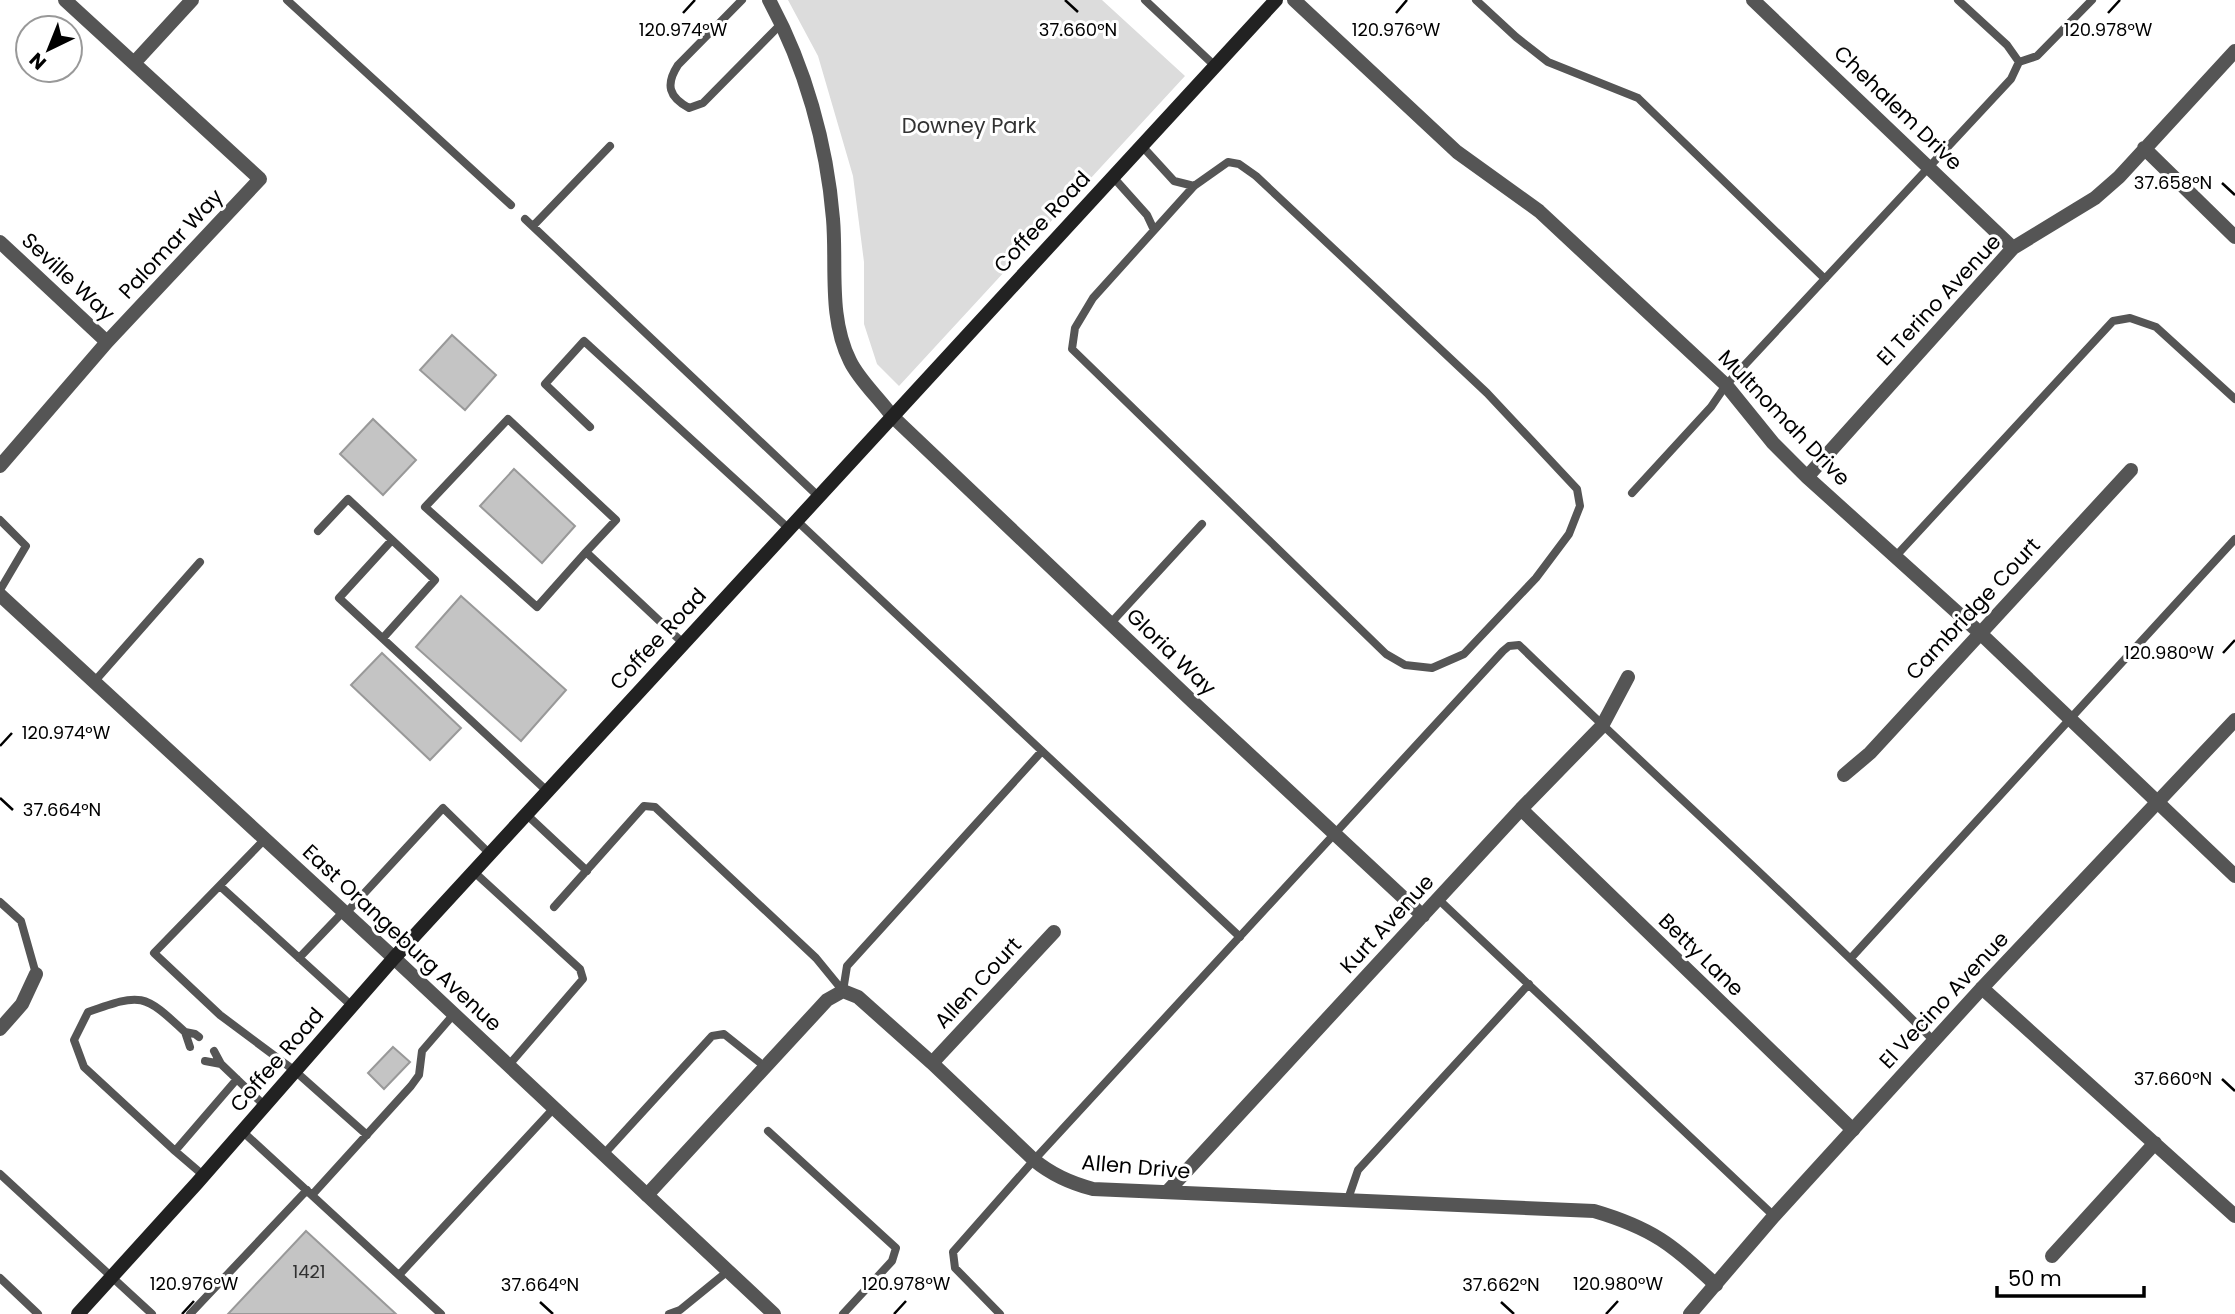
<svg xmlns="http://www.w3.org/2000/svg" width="2235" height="1314" font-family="Poppins,sans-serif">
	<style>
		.green { fill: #dcdcdc }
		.building { fill: #c4c4c4; stroke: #999; stroke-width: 2 }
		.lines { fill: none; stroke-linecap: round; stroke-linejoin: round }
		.service { stroke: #555; stroke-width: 8 }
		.minor { stroke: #555; stroke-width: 14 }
		.tertiary { stroke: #555; stroke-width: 14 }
		.secondary { stroke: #222; stroke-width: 14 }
		.ticks { fill: none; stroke: #000; stroke-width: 2.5 }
		.labels { text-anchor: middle; stroke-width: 6; stroke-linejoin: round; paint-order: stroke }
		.number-label { font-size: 18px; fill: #313131 }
		.street-label { font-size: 21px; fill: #000; stroke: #fff }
		.park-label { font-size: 21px; fill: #333; stroke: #fff }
		.ticks-label { font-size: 18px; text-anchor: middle; fill: #000; stroke: #fff; stroke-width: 6; stroke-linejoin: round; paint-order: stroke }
	</style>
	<rect width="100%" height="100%" fill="#fff"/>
	<!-- green -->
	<path class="green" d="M788,0H1102L1185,76L899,386L877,364L864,324V262L853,176L818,56Z"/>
	<!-- building -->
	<path class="building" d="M452,335L496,375L465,410L420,370Z
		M373,419L416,460L383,495L340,454Z
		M514,469L575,526L542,563L480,506Z
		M461,596L566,690L521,741L416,647Z
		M382,653L461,728L430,760L351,685Z
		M393,1047L410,1062L384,1089L368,1073Z
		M306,1231L396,1314H228Z"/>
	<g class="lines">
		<!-- service -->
		<path class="service" d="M287,0L511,205
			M742,0L678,65C665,85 669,97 689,108L703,103L781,24
			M1145,0L1215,66
			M1476,0L1516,37L1548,62L1638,98L1825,279
			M2019,62L2037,56L2092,0
			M1142,146L1174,181L1194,186
			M1228,162L1239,164L1256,176L1487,393L1577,489L1580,506L1569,534L1536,578L1464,654L1432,668L1405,665L1386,654L1072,349L1075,328L1093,298L1194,186Z
			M1113,177L1147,215L1154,230
			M525,219L818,496
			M533,226L610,146
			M590,427L545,384L584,341L788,528
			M1632,493L1711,407L1726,385L2011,79L2019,62L2007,45L1958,0
			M0,520L26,546L0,590
			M796,520L1240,937
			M318,531L348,499L435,580L383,638
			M392,540L339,598L547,791
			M586,552L616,520L508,419L425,507L537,607L586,552L683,643
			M1895,557L2113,321L2130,318L2156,327L2235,399
			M1110,624L1202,524
			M94,682L200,562
			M526,814L587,871
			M265,839L154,953L220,1015L295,1071L367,1135
			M473,871L580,969L583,979L509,1065
			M220,886L352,1006
			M1438,899L1774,1216
			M0,902L21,921L36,974
			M554,907L644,806L655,807L816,958L843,991
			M346,913L443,808L490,854
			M299,958L344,911
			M1851,958L2235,539
			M843,991L847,966L1042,751
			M185,1032C143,993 142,993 88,1012L74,1040L84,1067L175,1151L237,1079
			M190,1047L185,1032L195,1034L199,1037
			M214,1051L221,1064
			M205,1061L221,1064L265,1106
			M242,1131L441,1314
			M768,1131L896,1248L892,1261L843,1314
			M175,1151L203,1175
			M604,1154L712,1036L724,1034L764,1066
			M0,1174L152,1314
			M312,1195L411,1086L419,1075L422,1051L454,1014
			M1348,1199L1358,1170L1529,984
			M399,1275L554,1108
			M0,1278L38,1314
			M190,1314L307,1190
			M669,1314L680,1310L728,1271
			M1000,1314L955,1268L953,1252L1034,1160L1503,651L1509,646L1519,645C1656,778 1799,905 1934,1041"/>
		<!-- minor -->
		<path class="minor" d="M769,0C805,66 827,144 833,219C837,266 828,317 850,361C859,380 879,398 892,416L1193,702L1423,916
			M1294,0L1457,152L1539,211L1726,385L1773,443L1807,477L1980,633L2235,876
			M1753,0L2013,248
			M134,63L192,0
			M2144,148L2235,237
			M0,242L107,342
			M0,466L107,342L260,179L65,0
			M1807,477L2013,248L2095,198L2119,177L2235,51
			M1844,775L1870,753L2131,470
			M1521,809L1853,1130
			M1982,988L2235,1216
			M0,1029L22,1004L36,974
			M932,1063L1054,932
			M1167,1192L1521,809L1602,726L1628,677
			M647,1195L827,1000L843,991L858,997L932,1063L1034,1160C1052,1175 1070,1183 1093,1189L1594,1211C1652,1228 1673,1245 1716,1285
			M2052,1256L2155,1143"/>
		<!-- tertiary -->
		<path class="tertiary" d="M0,595L394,958L774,1314
			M1690,1314L1774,1216L1982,988L2235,720"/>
		<!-- secondary -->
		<path class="secondary" d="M78,1314L197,1183L394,958L1276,0"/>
	</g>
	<!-- ticks -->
	<path class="ticks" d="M1065,0L1078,12M683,13L695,0M1396,13L1407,0M2108,13L2120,0M2222,183L2235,195M2223,653L2235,640M0,746L12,733M0,798L13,810M2222,1079L2235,1091M540,1302L553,1314M1501,1302L1514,1314M182,1314L194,1301M894,1314L906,1301M1606,1314L1618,1301"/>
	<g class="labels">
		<!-- number labels -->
		<g class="number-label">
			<text x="309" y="1278">1421</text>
		</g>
		<!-- street labels -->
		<g class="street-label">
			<text transform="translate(1898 108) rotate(44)" y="7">Chehalem Drive</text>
			<text transform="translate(1042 222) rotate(-47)" y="7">Coffee Road</text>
			<text transform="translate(171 244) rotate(-47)" y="7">Palomar Way</text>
			<text transform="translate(68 277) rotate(43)" y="7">Seville Way</text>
			<text transform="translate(1939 300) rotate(-47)" y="7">El Terino Avenue</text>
			<text transform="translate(1784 418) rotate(46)" y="7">Multnomah Drive</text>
			<text transform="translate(1973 609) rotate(-47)" y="7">Cambridge Court</text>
			<text transform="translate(658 639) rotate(-47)" y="7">Coffee Road</text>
			<text transform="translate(1171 652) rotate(44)" y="7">Gloria Way</text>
			<text transform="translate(1387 924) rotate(-47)" y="7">Kurt Avenue</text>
			<text transform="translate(402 938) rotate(43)" y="7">East Orangeburg Avenue</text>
			<text transform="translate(1701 955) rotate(44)" y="7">Betty Lane</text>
			<text transform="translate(978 983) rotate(-47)" y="7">Allen Court</text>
			<text transform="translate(1944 1000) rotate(-47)" y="7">El Vecino Avenue</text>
			<text transform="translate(277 1060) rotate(-49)" y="7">Coffee Road</text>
			<text transform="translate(1136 1167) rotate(5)" y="7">Allen Drive</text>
		</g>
		<!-- park labels -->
		<g class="park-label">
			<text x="969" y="133">Downey Park</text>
		</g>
	</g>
	<g class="ticks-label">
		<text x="1078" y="36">37.660°N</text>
		<text x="683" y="36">120.974°W</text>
		<text x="1396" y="36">120.976°W</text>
		<text x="2108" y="36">120.978°W</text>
		<text x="2173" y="189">37.658°N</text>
		<text x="2169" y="659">120.980°W</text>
		<text x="66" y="739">120.974°W</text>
		<text x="62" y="816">37.664°N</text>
		<text x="2173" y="1085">37.660°N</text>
		<text x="194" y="1290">120.976°W</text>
		<text x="906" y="1290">120.978°W</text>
		<text x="1618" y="1290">120.980°W</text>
		<text x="540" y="1291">37.664°N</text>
		<text x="1501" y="1291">37.662°N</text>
	</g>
	<!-- north arrow -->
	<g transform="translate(49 49) rotate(223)"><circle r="33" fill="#ffffff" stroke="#999999" stroke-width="2"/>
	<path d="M0-5L12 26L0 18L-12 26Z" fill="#000000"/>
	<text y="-10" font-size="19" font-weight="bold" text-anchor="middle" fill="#000000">N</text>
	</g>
	<!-- scale -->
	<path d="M1997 1286v10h147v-10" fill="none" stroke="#000000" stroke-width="3.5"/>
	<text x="2008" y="1286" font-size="21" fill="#000000" stroke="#ffffff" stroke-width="5" paint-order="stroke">50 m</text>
</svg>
